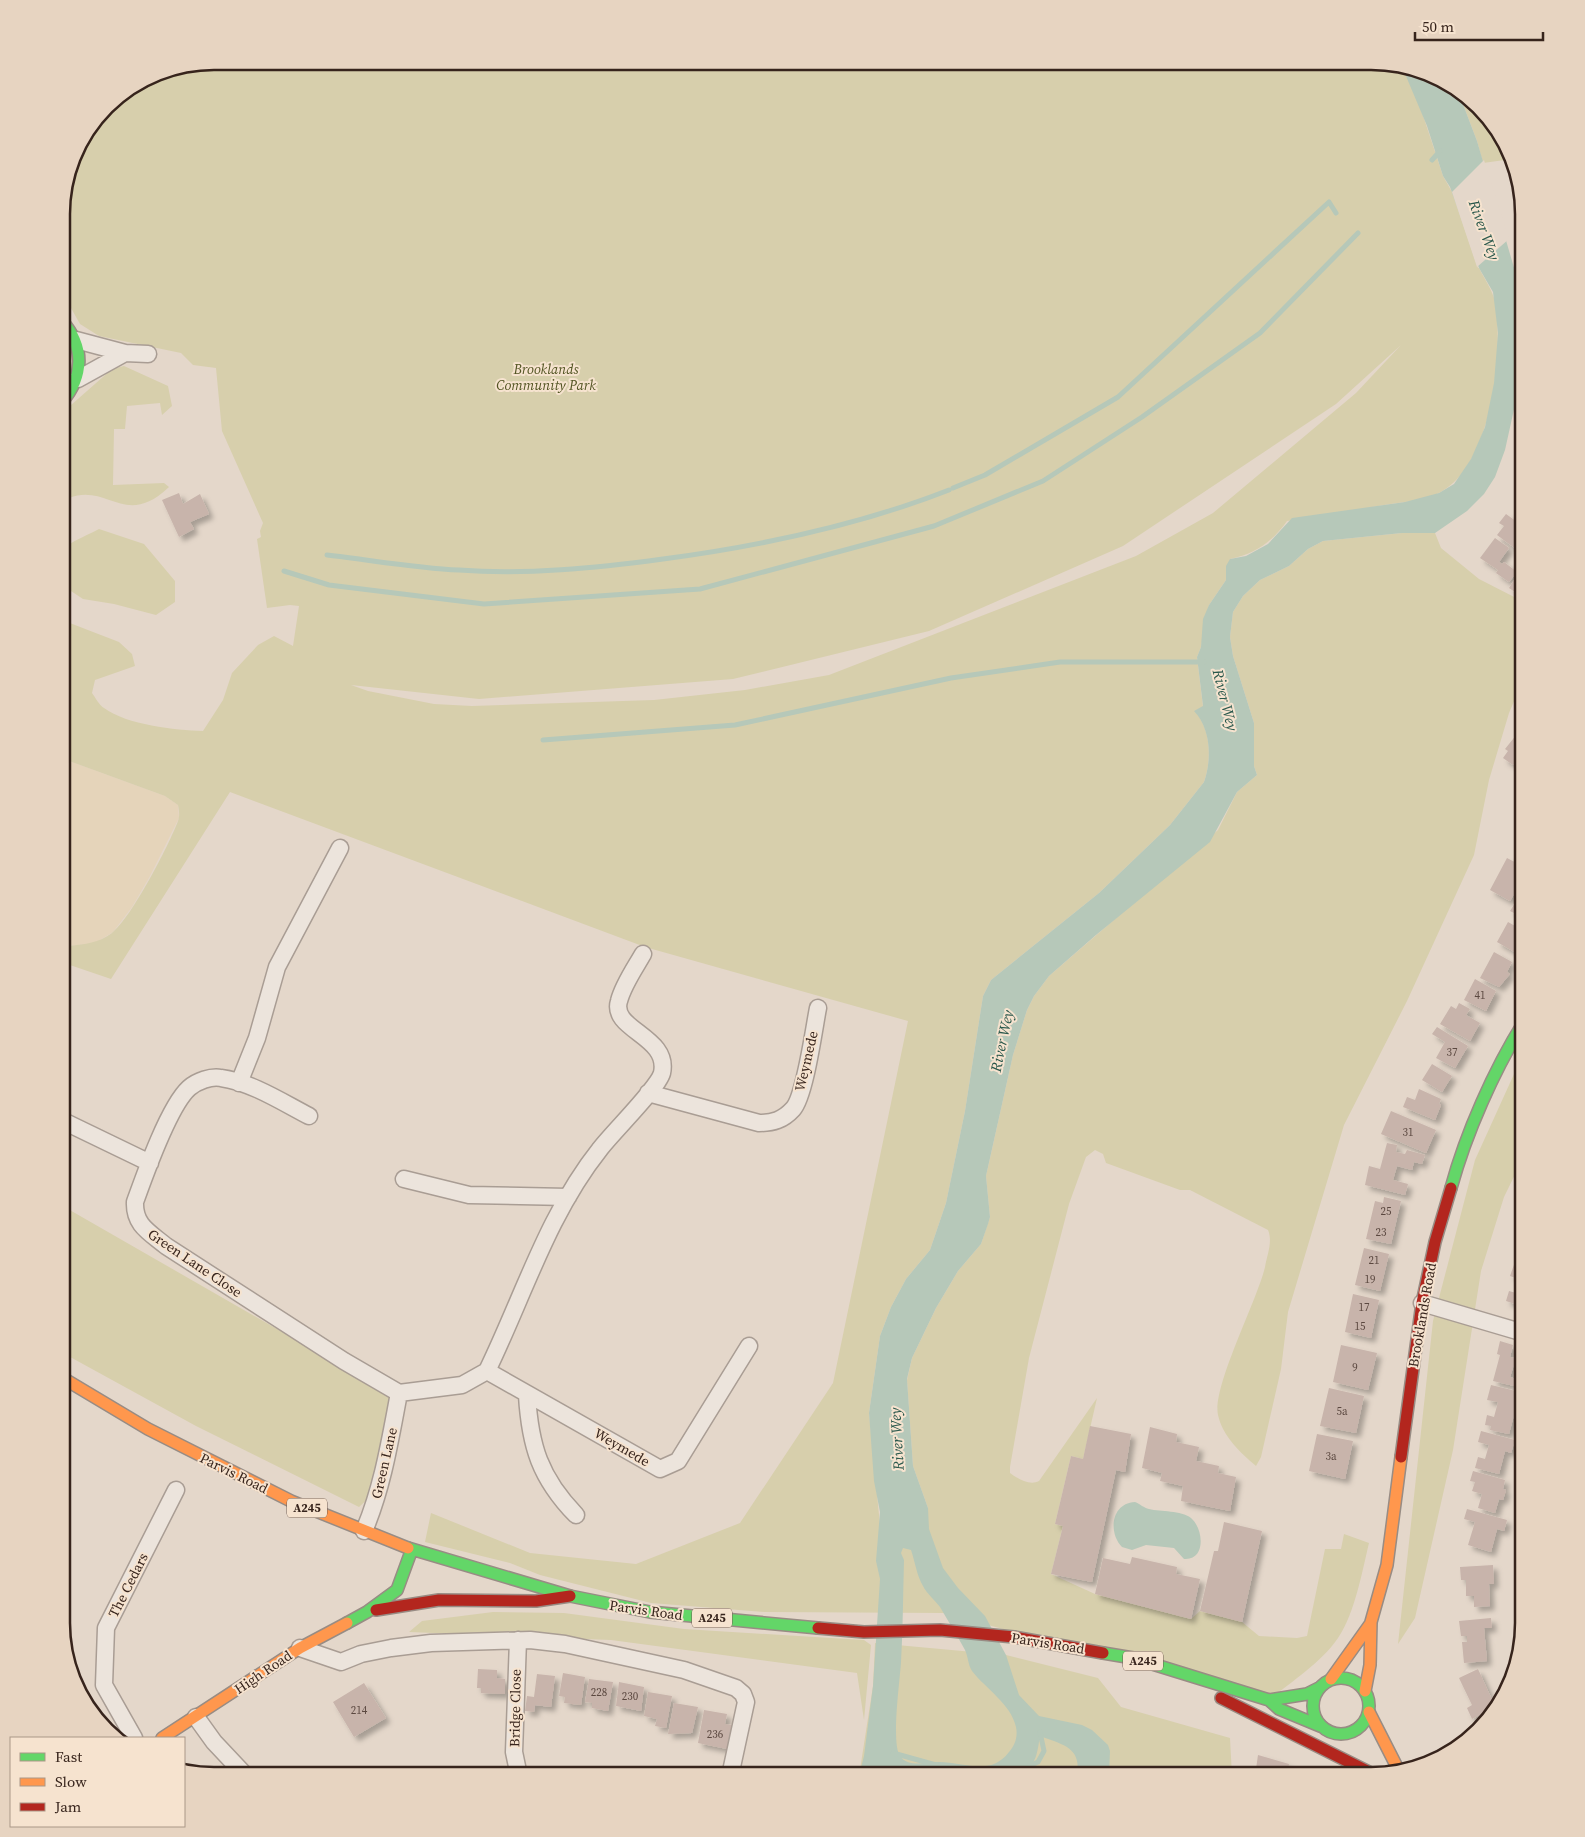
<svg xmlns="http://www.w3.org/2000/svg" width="1585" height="1837" font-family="'Source Serif 4',serif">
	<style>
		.farmland { fill: #e5d4ba }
		.green { fill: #d7cfac; fill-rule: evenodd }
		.water { fill: #b6c8b9; fill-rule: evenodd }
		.pier { fill: #e4d7ca }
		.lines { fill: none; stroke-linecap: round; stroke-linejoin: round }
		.stream { stroke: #b6c8b9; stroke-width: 5 }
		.building { fill: #c8b4ab; filter: url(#shadow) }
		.street-casing { stroke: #a99d94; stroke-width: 19 }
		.fast-casing { stroke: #988c84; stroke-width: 14 }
		.slow-casing { stroke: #988c84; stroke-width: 14 }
		.jam-casing { stroke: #988c84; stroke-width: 14 }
		.street { stroke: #ece4dc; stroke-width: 16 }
		.fast { stroke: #63d668; stroke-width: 11 }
		.slow { stroke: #ff974d; stroke-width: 11 }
		.jam { stroke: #b3261e; stroke-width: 11 }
		.labels { text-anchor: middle; stroke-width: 4; stroke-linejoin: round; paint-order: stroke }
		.number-label { font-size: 11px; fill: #5b4840 }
		.shield { fill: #f6e3cf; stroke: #705d52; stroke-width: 1 }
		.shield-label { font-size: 12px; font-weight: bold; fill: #37241c }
		.park-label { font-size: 14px; font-style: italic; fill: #525422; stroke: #f6e3cf }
		.street-label { font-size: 14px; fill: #37241c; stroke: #f6e3cf }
		.water-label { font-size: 15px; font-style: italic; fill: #2a584c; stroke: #f6e3cf }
		.rim { fill: none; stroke: #37241c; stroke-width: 2.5 }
	</style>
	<defs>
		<filter id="shadow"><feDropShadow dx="4.5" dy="4.5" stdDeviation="2.5" flood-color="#0004"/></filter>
	</defs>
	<rect width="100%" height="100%" fill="#e4d7ca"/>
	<!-- farmland -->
	<path class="farmland" d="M61,758L165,796L178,805L179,818L150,876L132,907L113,932L95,943L69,946L64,963L61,962Z"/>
	<!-- green -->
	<path class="green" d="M215,61L1380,62L1408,70L1443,176L1452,192L1478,268H1479C1484,278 1493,291 1495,302C1504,353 1492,467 1439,493C1424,501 1401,502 1384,505C1352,511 1319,516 1287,521C1272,542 1255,554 1230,559L1226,580L1209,605L1201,647L1197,657L1203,707L1195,711C1211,730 1212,759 1204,782L1170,825L1099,893L991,980L983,996L965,1111L946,1203L930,1250L906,1279L891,1307L880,1336L869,1413L880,1525L928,1508L913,1466L907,1380L912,1358L936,1308L958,1271L981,1244L990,1217L986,1176L1013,1055L1027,1010L1034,996L1049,976L1218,830L1237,792L1257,775L1254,766V723L1233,656L1230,637L1233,612L1243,596L1260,580L1289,566L1308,549L1323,541L1402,533H1435L1441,548L1479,579L1524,602V678L1509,713L1489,780L1474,855L1407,1001L1344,1125L1288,1312L1281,1369L1261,1457L1256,1466C1240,1452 1223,1437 1218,1415C1212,1387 1257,1301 1265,1267C1267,1255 1273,1242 1268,1230L1190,1190H1180L1106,1163L1103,1154L1095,1150L1086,1157L1069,1204L1029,1358L1010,1467V1473C1018,1479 1030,1486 1039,1481L1097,1398L1083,1459L1071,1456L1055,1524L1063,1526L1051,1574L1095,1594L1191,1619L1200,1611L1242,1622L1259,1636L1297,1638L1307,1636L1325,1549H1341L1344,1534L1369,1543C1362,1572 1355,1613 1338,1638C1321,1663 1292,1681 1269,1700L943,1613L765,1612L651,1603L540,1575L510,1563L425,1542L431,1513L530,1553L636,1564L740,1523L833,1383L908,1021L645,947L230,792L111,979L64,963L69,946C85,944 99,943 112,933C132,917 169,845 178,821C180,816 179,810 178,805L165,796L61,758L62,620L119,642L132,654L135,666L95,680L92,693C95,697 99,705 104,708C127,725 175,730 203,731L223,700L232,673L258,645L274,636L293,646L299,606L290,605L267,608L257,539L261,537L260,531L263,523L222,431L216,368L193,365L181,353L99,336L80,324L62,292V209L92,128L113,99L156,73ZM1401,345L1356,393L1213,513L1136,556L829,675L745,690L654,700L472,706L434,704L368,691L351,685L479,699L733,679L929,631L1123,546L1336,404Z
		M1458,91L1492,121L1512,159L1483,163L1477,141Z
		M124,366L168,386L172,406L162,415L160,403L127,406L125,429H114L113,485L164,483L169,487C125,529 108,483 69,498L62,508V413L112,369Z
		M99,529L144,544L175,581V602L156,615L114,604L83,599L62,585C62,541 60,549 99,529Z
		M1524,1052V1156L1504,1197L1481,1271L1453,1450L1415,1618L1398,1644L1433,1321L1475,1160Z
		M61,1205L392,1395L371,1496L359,1507L196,1426L61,1352Z
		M493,1612L564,1613L684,1629L864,1640L871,1645L864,1720L857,1673L611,1640L409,1632L422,1621Z
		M875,1643L1006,1655L1098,1678L1121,1707L1230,1738L1232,1776H859L873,1686Z"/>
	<!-- water -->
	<path class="water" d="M1403,69L1447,82L1458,91L1477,141L1524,302V364L1505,450L1495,477L1484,494L1467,511L1435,533H1402L1323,541L1308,549L1289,566L1260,580L1243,596L1233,612L1230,637L1233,656L1254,723V766L1257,775L1237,792L1210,842L1096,935L1049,976L1034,996L1027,1010L1013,1055L986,1176L990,1217L988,1224L981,1244L958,1271L936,1308L912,1358L907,1379L913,1466L928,1508L929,1529L943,1568L958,1588L985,1616L1006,1655L1019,1695L1039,1716L1082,1725L1092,1730L1108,1745L1110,1751L1109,1776H1077C1082,1747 1063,1745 1040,1736C1036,1759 1037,1766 1013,1776H859L864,1756L873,1686L880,1579L876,1561L880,1512L874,1481L869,1413L880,1336L891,1307L906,1279L930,1250L946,1203L965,1111L983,996L991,980L1099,893L1170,825L1204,782C1212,759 1211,729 1194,711L1203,706L1197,657L1201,647L1203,619L1209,605L1226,580V566L1230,559L1246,556L1268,544L1292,518L1405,502L1439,493L1454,484L1471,459L1485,427L1494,383L1498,333L1493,292L1479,268L1450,187L1443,176L1427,126ZM903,1548L911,1550C915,1562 917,1576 923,1586C927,1594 935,1600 940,1607C948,1621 957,1635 965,1650C968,1656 968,1665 972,1671C986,1689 1011,1704 1016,1727C1018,1737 1015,1745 1009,1752C990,1777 965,1762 939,1762C927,1762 908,1768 900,1756C891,1743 900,1680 901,1662C903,1628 903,1594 904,1560L901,1553Z
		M1135,1502C1140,1504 1144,1508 1149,1509C1161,1512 1181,1510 1191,1518C1204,1529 1206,1561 1184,1559L1174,1548L1146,1545L1132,1550L1122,1547C1108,1533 1111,1503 1135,1502Z"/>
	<!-- pier -->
	<path class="pier" d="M1484,160L1509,239L1477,267L1452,192Z"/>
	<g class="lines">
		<!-- stream -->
		<path class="stream" d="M1432,160L1440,151
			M953,488L985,475L1118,397L1329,202L1336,213
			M327,555C371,560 415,568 459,570C526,575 596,568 663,559C761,546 857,526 949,490
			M284,571L329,585L484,604L700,589L934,526L1043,481L1142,417L1260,333L1358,233
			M543,740L735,725L951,678L1060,662H1204
			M893,1753L936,1765
			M1029,1766L1038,1762L1044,1751L1040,1732"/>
	</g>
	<!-- building -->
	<path class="building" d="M179,493L183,504L200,494L209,514L190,522L194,529L179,537L162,500Z
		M1524,493V521L1515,515L1522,506L1517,502Z
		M1506,514L1524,527V538L1516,549L1497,535L1504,526L1499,523Z
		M1495,538L1509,548L1499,562L1502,564L1504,562L1517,572L1509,582L1496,573L1498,570L1480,558Z
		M1516,577L1524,582V592L1521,596L1509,588Z
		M1521,729L1524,731V764L1517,759L1513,765L1503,758L1508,751L1505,749Z
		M1507,858L1524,867V877L1510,901L1490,890Z
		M1515,903L1524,907V918L1510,911Z
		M1508,922L1524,931V949H1521L1518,954L1497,942Z
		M1494,952L1512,962L1507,972L1510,974L1499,987L1480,978Z
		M1475,979L1496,991L1486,1011L1464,1000Z
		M1459,1003L1470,1009L1466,1015L1480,1023L1470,1041L1440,1024L1451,1006L1456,1009Z
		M1437,1027L1468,1046L1455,1068L1436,1058L1445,1042L1432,1034Z
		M1432,1064L1452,1076L1442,1092L1422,1080Z
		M1419,1089L1441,1099L1439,1104L1441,1105L1435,1120L1403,1107L1407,1097L1415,1100Z
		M1391,1111L1436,1130L1426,1153L1381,1134Z
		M1387,1143L1397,1145L1396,1152L1405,1154L1407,1150L1425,1155L1422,1164L1414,1162L1412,1170L1397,1166L1393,1180L1408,1184L1405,1195L1365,1185L1369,1166L1380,1169Z
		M1384,1197L1401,1201L1391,1244L1366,1239L1375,1201L1383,1203Z
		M1364,1248L1389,1254L1380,1291L1355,1285Z
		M1516,1259L1524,1262V1307L1506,1301L1509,1291L1516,1293L1521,1280L1510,1276Z
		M1353,1294L1379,1300L1371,1338L1345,1332Z
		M1500,1341L1513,1345L1510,1357L1516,1358L1510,1377L1516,1379L1514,1386L1493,1381L1500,1355L1497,1354Z
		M1341,1345L1377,1353L1368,1390L1333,1382Z
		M1491,1385L1520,1392L1509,1434L1490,1430L1491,1426L1485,1425L1487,1415L1494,1417L1498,1402L1487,1400Z
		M1329,1388L1364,1396L1356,1433L1320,1426Z
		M1090,1426L1131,1434L1125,1472L1116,1470L1092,1582L1051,1574L1063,1526L1055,1524L1071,1456L1083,1459Z
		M1150,1427L1177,1434L1176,1442L1199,1447L1196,1461L1219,1466L1218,1473L1236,1477L1230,1511L1181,1501L1183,1486L1160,1481L1162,1473L1142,1468Z
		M1481,1431L1515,1440L1511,1453L1505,1451L1499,1474L1475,1468L1478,1457L1485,1459L1489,1445L1478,1442Z
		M1317,1434L1353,1441L1345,1479L1309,1471Z
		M1473,1471L1505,1480L1503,1489L1506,1490L1503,1500L1499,1499L1495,1513L1478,1508L1482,1494L1472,1491L1475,1482L1470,1481Z
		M1467,1509L1507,1520L1504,1531L1497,1529L1491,1552L1468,1545L1475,1522L1464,1519Z
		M1224,1522L1262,1531L1242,1622L1200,1611L1214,1551H1218Z
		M1132,1557L1177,1567L1176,1574L1200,1579L1191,1619L1095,1594L1103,1558L1130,1564Z
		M1493,1565L1494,1584H1489L1490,1606L1474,1607V1596H1466V1580H1461L1460,1567Z
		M1491,1618L1492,1628H1484L1487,1661L1464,1663L1462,1642H1467V1636H1461L1459,1621Z
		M478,1669L497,1670V1678L505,1679V1694L481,1693V1688H477Z
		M1478,1669L1493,1702L1491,1703L1493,1708L1472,1719L1467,1708L1472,1705L1459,1678Z
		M563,1673L585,1677L581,1705L564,1703L565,1697L559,1696Z
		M537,1674L555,1676L551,1707L535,1705L534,1712L525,1711L527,1696L534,1697Z
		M589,1679L613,1682L608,1711L592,1708V1703L585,1702Z
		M619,1682L644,1687L641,1711L616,1706Z
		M364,1683L386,1718L354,1737L333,1702Z
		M648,1692L672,1696L666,1728L655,1726L657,1719L644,1716Z
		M674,1703L698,1707L692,1733L668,1734Z
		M704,1710L727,1714L725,1724L732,1725L727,1749L698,1743Z
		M1258,1755L1289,1764L1287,1776L1274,1772L1273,1776H1255Z
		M496,1769L498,1776H479L478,1775Z"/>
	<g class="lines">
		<defs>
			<path id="street" d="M76,340L125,353L148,354
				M78,379L125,353
				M239,1083L257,1038L277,967L340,848
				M648,1093L759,1123C773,1123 783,1120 793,1109C805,1096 814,1028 818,1008
				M309,1116C282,1102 251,1082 221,1078C211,1076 197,1081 189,1088C169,1106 145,1174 135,1202C134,1225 149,1232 166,1246L344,1361L399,1393
				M61,1120L150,1163
				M404,1179L469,1195L568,1197
				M1422,1303L1524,1333
				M487,1371L660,1469L678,1461L749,1346
				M399,1393L462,1385L487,1371C523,1297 548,1214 600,1149C612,1133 658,1088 662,1073C670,1036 610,1030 619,1001C623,985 635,968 643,954
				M527,1395C530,1446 540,1478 576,1515
				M364,1531C383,1486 390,1440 399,1393
				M518,1640L514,1752L519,1776
				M300,1648L341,1662L361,1654L391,1648L431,1643L530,1640L565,1644L684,1670L736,1688L743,1694L746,1702L730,1776
				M196,1717L214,1742L246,1776
				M134,1738L104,1685L106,1628L176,1490"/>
			<path id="fast" d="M62,321C85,347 84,376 62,402
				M1451,1188C1466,1133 1494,1070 1524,1022
				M408,1548L570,1596L650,1612L818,1628
				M347,1623L367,1612L397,1590L412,1549
				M1103,1653L1133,1658L1269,1700L1279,1709L1320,1726
				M1313 1706a28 28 0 1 1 56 0a28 28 0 1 1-56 0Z
				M1269,1700L1307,1694L1319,1688"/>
			<path id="slow" d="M61,1377L148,1429L291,1501L408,1548
				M1331,1679L1371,1623
				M1365,1691L1370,1665L1371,1622L1387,1565L1401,1457
				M1369,1712L1399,1771
				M162,1738L300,1648L347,1623"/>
			<path id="jam" d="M1401,1457L1422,1303L1435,1242L1451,1188
				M376,1610L439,1600L536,1601L570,1596
				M818,1628L864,1632L940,1630L1014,1637L1103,1653
				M1221,1698L1375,1775"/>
		</defs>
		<!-- street casing -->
		<use href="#street" class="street-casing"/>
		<!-- fast casing -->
		<use href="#fast" class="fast-casing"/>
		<!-- slow casing -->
		<use href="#slow" class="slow-casing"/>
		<!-- jam casing -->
		<use href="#jam" class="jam-casing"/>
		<!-- street -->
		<use href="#street" class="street"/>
		<!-- fast -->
		<use href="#fast" class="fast"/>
		<!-- slow -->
		<use href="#slow" class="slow"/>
		<!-- jam -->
		<use href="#jam" class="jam"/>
	</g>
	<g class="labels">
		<!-- number labels -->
		<g class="number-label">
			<text x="1480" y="999">41</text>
			<text x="1452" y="1056">37</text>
			<text x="1408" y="1136">31</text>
			<text x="1386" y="1215">25</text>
			<text x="1381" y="1236">23</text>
			<text x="1374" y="1264">21</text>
			<text x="1370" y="1283">19</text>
			<text x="1364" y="1311">17</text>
			<text x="1360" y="1330">15</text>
			<text x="1355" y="1371">9</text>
			<text x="1342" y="1415">5a</text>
			<text x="1331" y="1460">3a</text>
			<text x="599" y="1696">228</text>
			<text x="630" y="1700">230</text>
			<text x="359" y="1714">214</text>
			<text x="715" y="1738">236</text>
		</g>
		<!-- shield labels -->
		<g class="shield">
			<rect x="287" y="1498.5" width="40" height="19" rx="4"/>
			<rect x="692" y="1608.5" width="40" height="19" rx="4"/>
			<rect x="1123" y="1651.5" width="40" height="19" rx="4"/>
		</g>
		<g class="shield-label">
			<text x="307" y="1512">A245</text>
			<text x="712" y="1622">A245</text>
			<text x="1143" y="1665">A245</text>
		</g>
		<!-- park labels -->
		<g class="park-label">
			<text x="546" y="374">Brooklands<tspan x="546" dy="16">Community Park</tspan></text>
		</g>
		<!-- street labels -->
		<g class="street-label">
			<text transform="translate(806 1061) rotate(-77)" y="5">Weymede</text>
			<text transform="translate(195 1263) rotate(34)" y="5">Green Lane Close</text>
			<text transform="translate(1422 1315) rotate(-80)" y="5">Brooklands Road</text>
			<text transform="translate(622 1447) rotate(30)" y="5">Weymede</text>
			<text transform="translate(384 1463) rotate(-77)" y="5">Green Lane</text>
			<text transform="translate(234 1473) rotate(26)" y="5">Parvis Road</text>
			<text transform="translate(128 1585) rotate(-63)" y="5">The Cedars</text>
			<text transform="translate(646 1610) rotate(8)" y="5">Parvis Road</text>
			<text transform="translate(1048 1643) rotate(9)" y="5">Parvis Road</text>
			<text transform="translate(263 1672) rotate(-34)" y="5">High Road</text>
			<text transform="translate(515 1708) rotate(-89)" y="5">Bridge Close</text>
		</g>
		<!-- water labels -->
		<g class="water-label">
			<text transform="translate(1484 230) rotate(70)" y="5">River Wey</text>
			<text transform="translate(1225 700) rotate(76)" y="5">River Wey</text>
			<text transform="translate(1002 1041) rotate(-78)" y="5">River Wey</text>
			<text transform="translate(897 1439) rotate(-93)" y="5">River Wey</text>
		</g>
	</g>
	<!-- crop -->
	<path d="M0 0H1585V1837H0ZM214 70H1371A144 144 0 0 1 1515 214V1623A144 144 0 0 1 1371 1767H214A144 144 0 0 1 70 1623V214A144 144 0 0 1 214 70Z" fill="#e7d4c1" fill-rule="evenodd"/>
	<path class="rim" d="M214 70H1371A144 144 0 0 1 1515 214V1623A144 144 0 0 1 1371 1767H214A144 144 0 0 1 70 1623V214A144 144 0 0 1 214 70Z"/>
	<!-- legend -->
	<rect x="10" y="1737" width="175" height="90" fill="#f6e3cf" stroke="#aa9787"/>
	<rect x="20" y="1753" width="25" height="8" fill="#63d668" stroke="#aa9787"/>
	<text x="55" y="1762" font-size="15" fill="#37241c">Fast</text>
	<rect x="20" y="1778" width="25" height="8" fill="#ff974d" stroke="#aa9787"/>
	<text x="55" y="1787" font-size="15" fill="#37241c">Slow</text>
	<rect x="20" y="1803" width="25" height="8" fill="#b3261e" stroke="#aa9787"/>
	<text x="55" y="1812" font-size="15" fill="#37241c">Jam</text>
	<!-- scale -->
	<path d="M1415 32v8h128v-8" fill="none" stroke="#37241c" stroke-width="2.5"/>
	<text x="1422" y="32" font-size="15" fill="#37241c" stroke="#f6e3cf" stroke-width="4" paint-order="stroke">50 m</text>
</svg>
